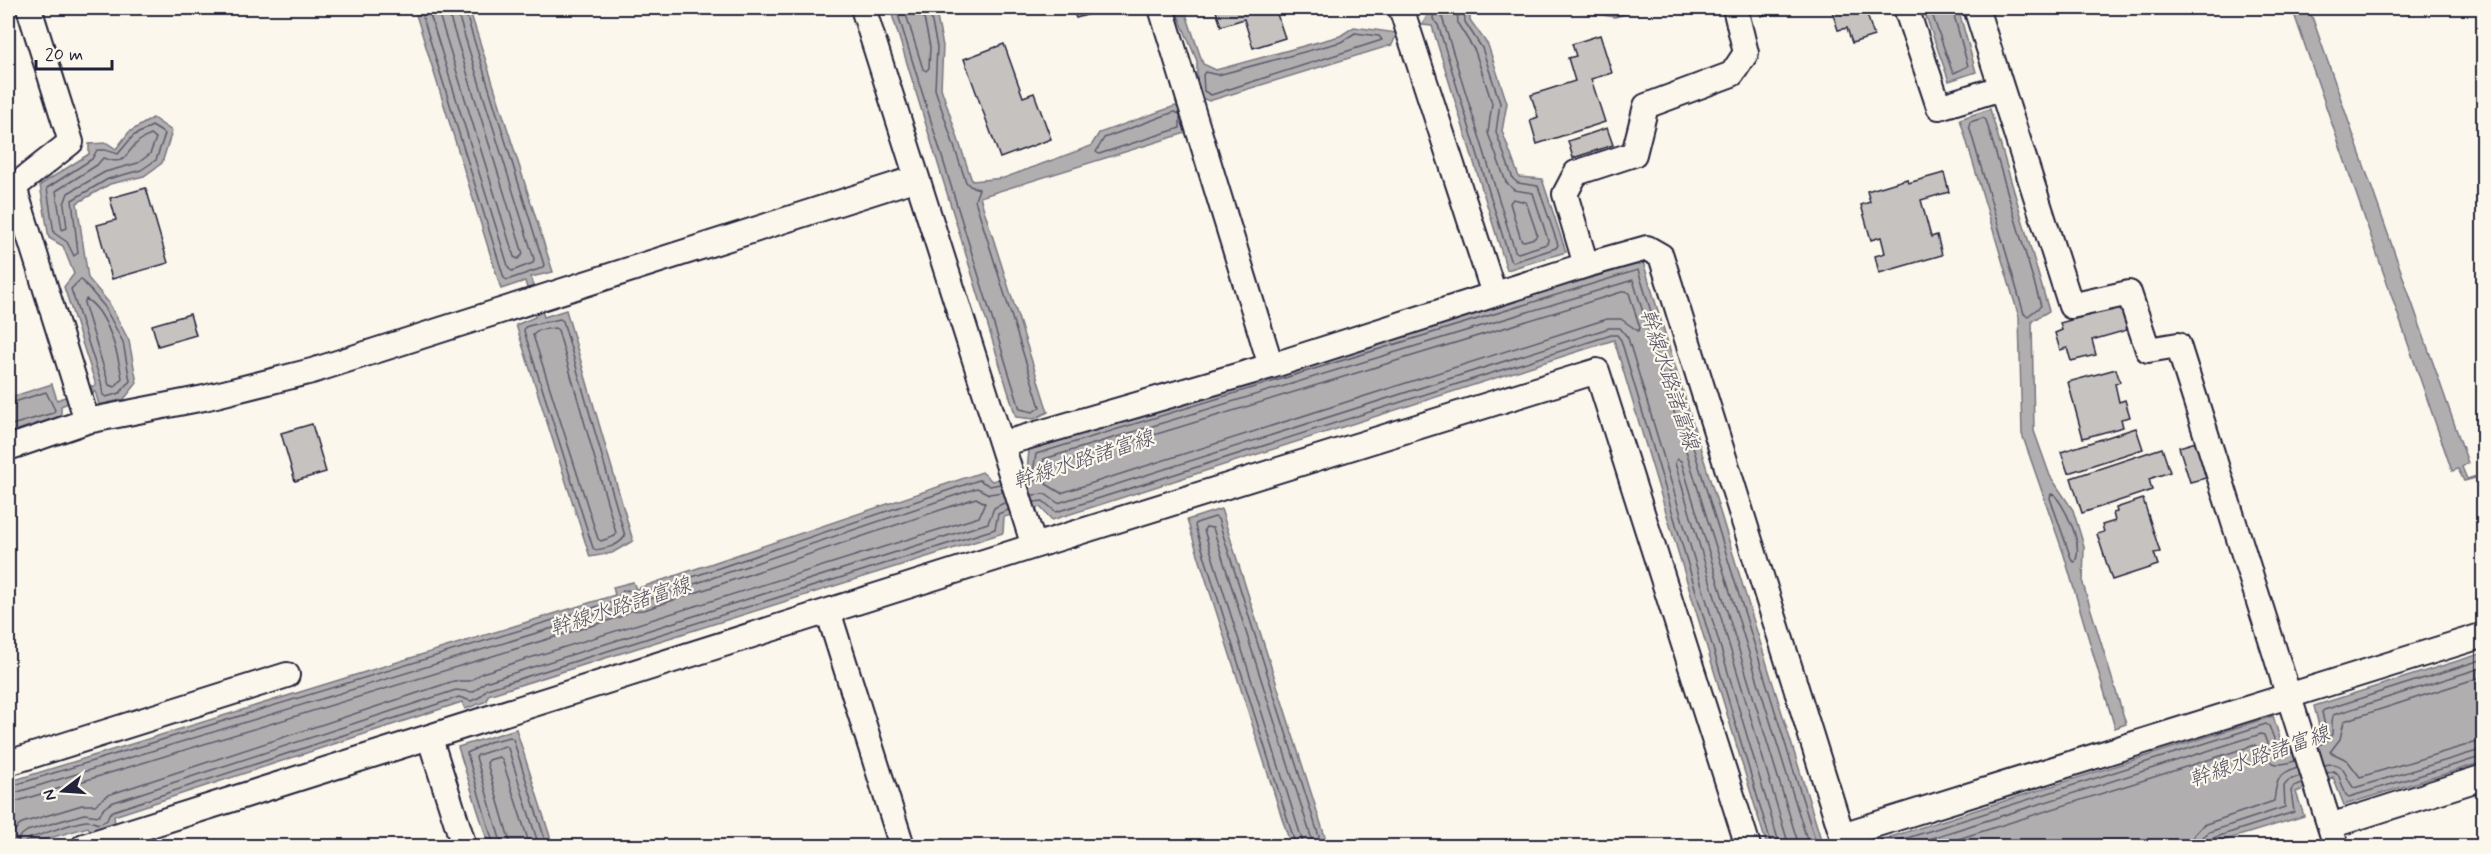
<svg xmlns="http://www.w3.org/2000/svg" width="2491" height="854" font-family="Mynerve,'Klee One',sans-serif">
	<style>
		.water { fill: #b1aeb0; stroke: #787681; stroke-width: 1.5 }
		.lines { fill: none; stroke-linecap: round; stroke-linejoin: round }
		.shore { stroke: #5b5a6a; stroke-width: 1.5 }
		.building { fill: #c6c2c0; stroke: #22223b; stroke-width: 1.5 }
		.street-casing { stroke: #22223b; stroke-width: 28 }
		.street { stroke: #fbf7ec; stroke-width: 24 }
		.labels { text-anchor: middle; stroke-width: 4.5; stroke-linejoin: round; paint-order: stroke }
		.water-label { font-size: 21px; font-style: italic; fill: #545364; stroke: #fbf7ec }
	</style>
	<rect width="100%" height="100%" fill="#fbf7ec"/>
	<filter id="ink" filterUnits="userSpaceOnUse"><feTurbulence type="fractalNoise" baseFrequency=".0167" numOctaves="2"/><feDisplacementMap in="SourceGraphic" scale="12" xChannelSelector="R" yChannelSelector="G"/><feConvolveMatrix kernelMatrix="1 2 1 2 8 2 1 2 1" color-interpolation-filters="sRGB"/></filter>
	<g filter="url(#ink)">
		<!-- water -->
		<path class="water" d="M414,8H469L553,272L531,277L544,317L566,310L633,541L612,553L590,557L516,325L535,317L525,281L501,289Z
			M890,8H935L943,46L941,88L972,181L1004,178L1091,146L1099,133L1175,106L1185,110L1189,132L980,197L1048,412L1034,419L1016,417Z
			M1175,8H1184L1203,64L1216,70L1340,36L1354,27L1397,33L1392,45L1209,101L1197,96V61Z
			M1427,8H1470V20L1488,45L1507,103L1502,131L1519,177L1542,179L1566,252L1507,270L1432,26L1422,25L1429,12Z
			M1559,8H1644L1615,17Z
			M1923,8H1958L1976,72L1949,81Z
			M2292,8H2309L2468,463L2462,467L2467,479L2483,474V476L2464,481L2458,469L2452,471Z
			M1990,109L2049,311L2032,321L2034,431L2050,476L2073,510L2084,546L2083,584L2126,724L2115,728L2064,555L2022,434L2019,317L1960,119Z
			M153,118L172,131L162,163L144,176L110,184L77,203L88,278L109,303L129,341L137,383L124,399L99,405L95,391L61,406V416L8,433V398L52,384L57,400L96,385L64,287L74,274L63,246L49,238L40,185L89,154V144L107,143L116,149L129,132Z
			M1643,262L1823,846H1767L1614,340L1052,520L1040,507L1004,517L1003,533L488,695L487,701L465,709L462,702L114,816L115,823L92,833L88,827L22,846H8V782L615,595L613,587L633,582L636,589L982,472L992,481L1027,471L1029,450Z
			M1221,509L1328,846H1291L1187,520Z
			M2483,653V762L2344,805L2333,777L2296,792L2304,816L2206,846H1862L2273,716L2281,742L2320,730L2314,706Z
			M516,729L553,846H489L458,747Z"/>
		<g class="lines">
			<!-- shore -->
			<path class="shore" d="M420,8L504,278L507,280L542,268L544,265L464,8
				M428,8L509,269L512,271L533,263L534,259L456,8
				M437,8L514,257L518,259L523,254L447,8
				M896,8L1020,409L1033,412L1040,407L975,200L979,189L970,186L966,182L935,89L937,47L929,8
				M904,8L923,69L926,71L929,68L930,47L922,8
				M1434,8L1433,19L1438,25L1510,260L1513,262L1556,248L1558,245L1538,186L1518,183L1513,179L1496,132L1500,103L1482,48L1465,22L1464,8
				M1441,8L1442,17L1515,251L1518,253L1547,244L1548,240L1533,193L1514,190L1506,182L1488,133L1492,103L1475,51L1458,24L1457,8
				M1930,8L1952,71L1954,73L1968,66L1952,8
				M1355,33L1379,36L1382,40L1211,95L1204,91L1203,75L1205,72L1218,75L1341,42Z
				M1180,114L1174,112L1104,138L1096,152L1099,154L1180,128V117
				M1983,118L1986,120L2041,306L2028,316L2024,314L1969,126L1970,122Z
				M152,126L165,134L156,160L141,170L108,179L72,200L78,253L74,256L67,242L54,233L47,188L92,159L97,150H105L118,154L133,136Z
				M151,135L156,138L150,154L138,163L105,172L68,193L64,204L67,228L62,230L56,191L97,165L103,158C128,166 122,156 138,142C141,139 147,137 151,135Z
				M1513,199L1526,202L1537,234L1535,238L1524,241L1521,240L1510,203Z
				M81,279L104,306L123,342L130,381L120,393L106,397L103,395L101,382L71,289Z
				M1625,291L1629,293L1640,328L1638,331L1621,319H1607L1061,493L1046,484L1052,466Z
				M86,299C108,312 118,354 122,378L115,387L109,385L84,303Z
				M560,319L563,321L625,536C619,546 607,548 596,550L593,548L524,331L525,327C537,323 547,322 560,319Z
				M555,328L558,330L616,533L615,536L601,541L598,539L533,335L539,330Z
				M8,404L46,392L55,410L53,413L8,426
				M1026,477L1033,472L1036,454L1638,270L1817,846
				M1029,484L1039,478L1044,459L1633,280L1809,846
				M2051,494L2055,495C2066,510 2084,544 2075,562L2072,561L2050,498Z
				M1032,495L1045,494L1058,503L1609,328H1620L1628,338L1780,846
				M1034,502L1043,501L1056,512L1611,335H1617L1621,340L1772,846
				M2484,676L2344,721L2340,739L2330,752L2347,760L2360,777L2484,740
				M2316,737L2323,735L2326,731L2322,712L2324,710L2484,659
				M2318,745C2340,737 2329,729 2333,715L2484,667
				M2325,765C2346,759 2344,778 2354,788L2484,749
				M2327,773L2333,771L2338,774L2346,795L2349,797L2484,756
				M8,787L615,601L623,591L628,590L634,594L639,595L979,480L990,486L1000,484
				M8,795L618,608L627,601L641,602L977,488L989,494L1003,492
				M8,804L620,617L630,611L644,610L976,498L985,503L979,517L482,673L470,681H454L108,795L95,805H82L22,823L12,833L8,846
				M17,846L19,837L27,831L84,814L99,816L104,808L111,803L456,690L473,692L485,682L988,523L994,508L1006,502
				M25,846L26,841L30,838C48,833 67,824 86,821C96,820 95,828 107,820L109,814L113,811L459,697L471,701L480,697L487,689L995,529L998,514L1008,510
				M494,846L467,753L489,742L510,737L513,739L547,846
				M502,846L476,757L478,755L505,746L508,748L539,846
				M511,846L487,763L489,760L499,757L502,759L530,846
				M1296,846L1195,526L1196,523L1215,517L1218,519L1322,846
				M1304,846L1204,530L1206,527L1213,528L1314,846
				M1789,846L1675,463L1677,459L1681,461L1799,846
				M1882,846L2266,724L2269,726L2277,746L2282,748L2290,745
				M1906,846L2261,734L2264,735C2269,751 2275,758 2292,753
				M1936,846L2255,745C2271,758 2267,770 2295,761
				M2192,846L2194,835L2203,825L2274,801C2277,781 2275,776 2297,767
				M2201,846L2203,837L2209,832L2285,807L2284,786L2289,780L2300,776
				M2209,846L2210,841L2213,838L2294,812L2291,791L2294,786L2302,783"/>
		</g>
		<!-- building -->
		<path class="building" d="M1072,8H1111L1076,18Z
			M1215,8H1275L1285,38L1253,48L1244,19L1221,26Z
			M1759,8H1787L1761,16Z
			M1831,8H1865L1874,36L1852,43L1847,28L1838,30Z
			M1600,35L1612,73L1591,79L1605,122L1537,144L1530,120L1538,117L1531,95L1575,81L1568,58L1576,56L1572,44Z
			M1004,44L1023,97L1034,93L1051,139L1000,158L964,59Z
			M1607,128L1613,145L1573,158L1568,141Z
			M1944,173L1949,192L1921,200L1931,237L1937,235L1942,255L1879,273L1875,256L1885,253L1881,237L1871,240L1861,205L1870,202L1867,191L1907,179L1908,183Z
			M146,188L168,263L112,279L97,225L116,220L110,198Z
			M2121,306L2127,330L2092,340L2096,355L2071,361L2067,348L2060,350L2055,333L2062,330L2060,323Z
			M190,314L196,335L158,346L152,325Z
			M2116,369L2120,382L2115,384L2119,402L2125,400L2130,417L2121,419L2123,427L2083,438L2068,382Z
			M312,424L326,472L295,481L281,433Z
			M2136,428L2143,449L2068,473L2061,452Z
			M2196,442L2206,478L2190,482L2179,447Z
			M2162,448L2170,472L2149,479L2152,490L2082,513L2071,478Z
			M2143,499L2160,552L2154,553L2158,565L2112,580L2097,534L2104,532L2102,525L2115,521L2113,513L2117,512L2116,508Z"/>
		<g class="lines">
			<defs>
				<path id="street" d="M863,8L1034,546
					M1161,8L1271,366
					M1401,8L1494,294
					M1906,8L1939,107L2001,88
					M1976,8L2071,306L2129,293L2148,350L2178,345L2336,846
					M1586,265L1565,194L1576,173L1634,154L1646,106L1732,74L1746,53L1735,8
					M87,421L204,398L312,371L917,178
					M1002,444L1271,366L1586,265L1647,248L1661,256L1842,835L2484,635
					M8,448L87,421L14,187L71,142L29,8
					M828,611L902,846
					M430,739L464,846
					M8,763L287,675
					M2330,826L2484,777
					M84,846L1034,546L1597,371L1748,846"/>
			</defs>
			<!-- street casing -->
			<use href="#street" class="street-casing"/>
			<!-- street -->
			<use href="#street" class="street"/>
		</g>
	</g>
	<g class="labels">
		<!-- water labels -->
		<g class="water-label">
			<text transform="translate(1670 379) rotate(72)" y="7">幹線水路諸富線</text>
			<text transform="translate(1083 459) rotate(-18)" y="7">幹線水路諸富線</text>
			<text transform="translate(620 606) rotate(-18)" y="7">幹線水路諸富線</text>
			<text transform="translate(2259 756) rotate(-19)" y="7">幹線水路諸富線</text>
		</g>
	</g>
	<!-- margin -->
	<rect width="2491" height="854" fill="none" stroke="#fbf7ec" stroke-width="30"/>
	<rect x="15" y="15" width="2461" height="824" fill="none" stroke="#22223b" stroke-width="2" filter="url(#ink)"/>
	<!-- north arrow -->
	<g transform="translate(63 791) rotate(253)" stroke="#fbf7ec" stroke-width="4.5" paint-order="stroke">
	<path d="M0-4.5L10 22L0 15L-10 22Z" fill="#22223b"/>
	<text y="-9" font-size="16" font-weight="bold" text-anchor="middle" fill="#22223b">N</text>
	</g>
	<!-- scale -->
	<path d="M36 60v9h76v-9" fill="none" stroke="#22223b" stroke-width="3"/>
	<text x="45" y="60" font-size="18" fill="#22223b" stroke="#fbf7ec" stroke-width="4.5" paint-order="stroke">20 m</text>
</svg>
